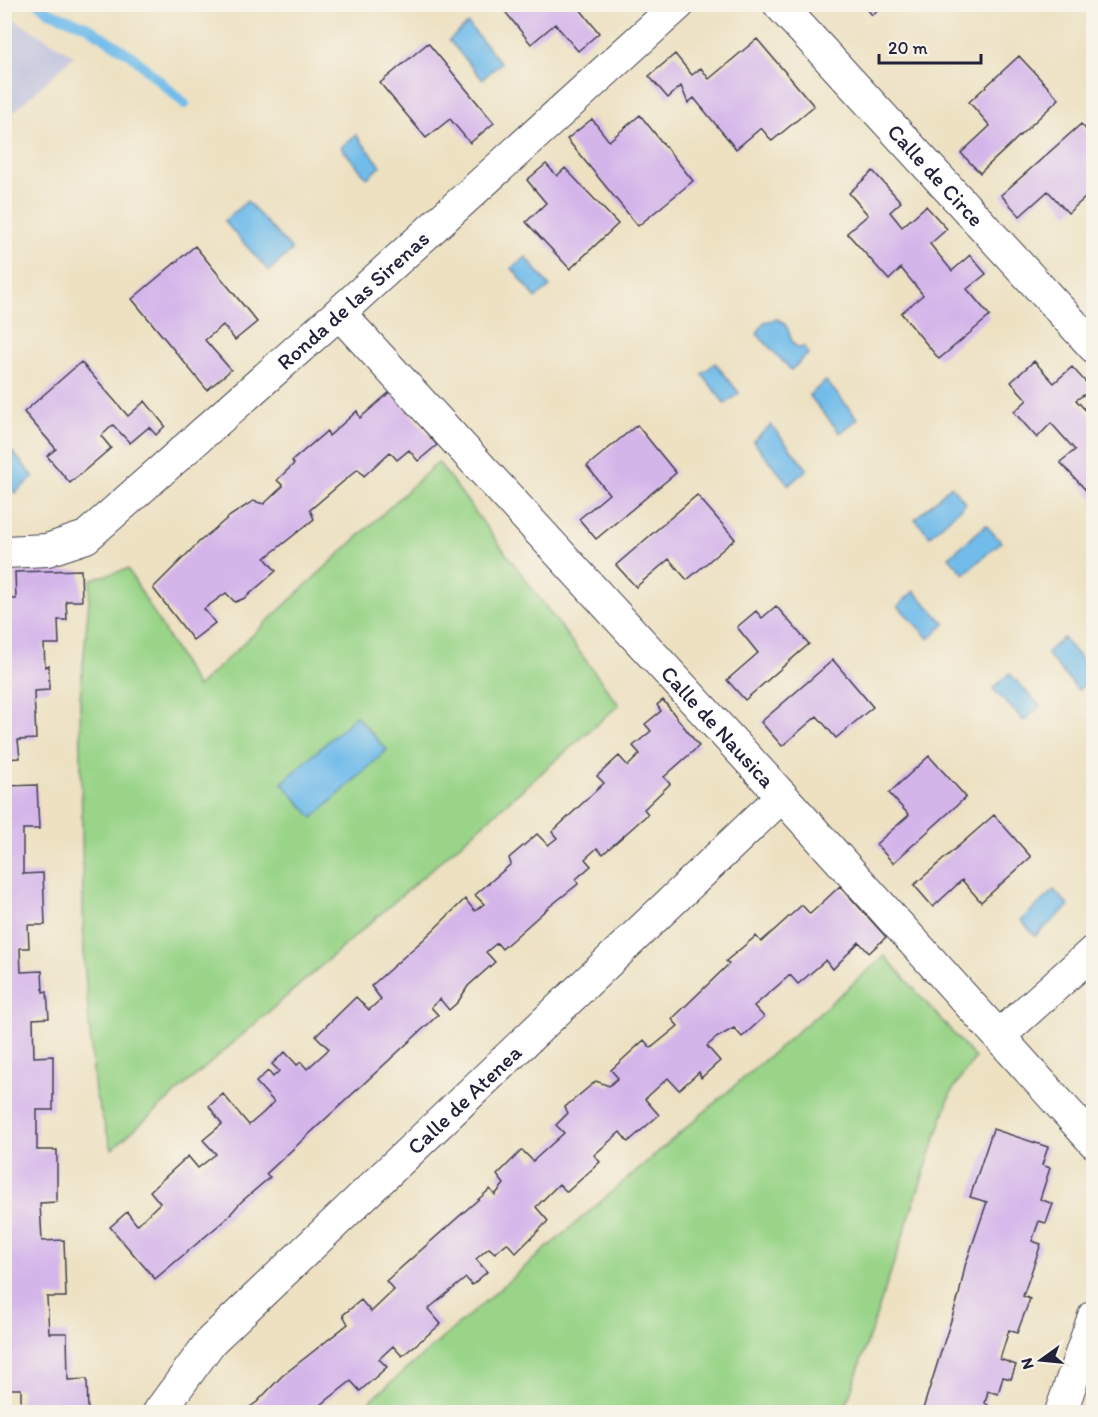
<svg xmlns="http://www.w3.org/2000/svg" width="1098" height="1417" font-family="Itim,sans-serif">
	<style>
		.industrial { fill: #c0c2dd }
		.green { fill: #99d488; stroke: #5e7b62; stroke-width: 1.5 }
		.water { fill: #71bcea; stroke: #4a6f92; stroke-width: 1.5 }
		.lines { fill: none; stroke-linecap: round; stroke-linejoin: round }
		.stream { stroke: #71bcea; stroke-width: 10 }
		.building { fill: #d4b5ea }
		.street-casing { stroke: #403f4f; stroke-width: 34 }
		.street { stroke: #fff; stroke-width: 32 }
		.labels { text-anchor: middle; stroke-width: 4.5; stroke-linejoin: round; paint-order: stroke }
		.street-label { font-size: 22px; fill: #22223b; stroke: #f7f3e8 }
	</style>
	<rect width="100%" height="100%" fill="#f7f3e8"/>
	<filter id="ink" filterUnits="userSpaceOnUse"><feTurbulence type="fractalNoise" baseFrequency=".0167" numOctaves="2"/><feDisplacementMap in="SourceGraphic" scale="12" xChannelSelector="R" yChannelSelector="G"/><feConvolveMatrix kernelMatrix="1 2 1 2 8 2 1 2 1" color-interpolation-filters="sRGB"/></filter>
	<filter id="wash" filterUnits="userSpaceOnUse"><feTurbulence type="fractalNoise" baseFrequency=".008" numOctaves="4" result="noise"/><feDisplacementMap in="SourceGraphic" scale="24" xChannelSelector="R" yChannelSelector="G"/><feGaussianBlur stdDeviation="1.35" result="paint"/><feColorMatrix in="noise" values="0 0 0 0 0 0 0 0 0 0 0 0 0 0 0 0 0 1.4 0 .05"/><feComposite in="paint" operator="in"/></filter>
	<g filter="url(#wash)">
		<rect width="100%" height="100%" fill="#ede1c2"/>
		<!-- industrial -->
		<path class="industrial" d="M5,14L74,56L5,120Z"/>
		<!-- green -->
		<path class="green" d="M438,462L619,705L112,1149L95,1093L84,962L80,698L91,579L128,569L197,687Z
			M885,956L975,1058L951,1092L844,1412H357Z"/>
		<!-- water -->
		<path class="water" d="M468,24L501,63L482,79L449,40Z
			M356,135L381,166L367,178L341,147Z
			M247,201L292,250L269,271L224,221Z
			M526,257L550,287L536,298L512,268Z
			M777,319C794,326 785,340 799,348L804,347L808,354L791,370L757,334L764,322Z
			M715,363L739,393L725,404L702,374Z
			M826,381L858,419L840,433L809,395Z
			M771,425L807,469L789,485L753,441Z
			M4,442L34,477L15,493L5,480Z
			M951,486L966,503L930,536L915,519Z
			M986,525L1001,542L964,574L949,557Z
			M914,591L945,624L929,639L898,606Z
			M1063,638L1093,673V677L1078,690L1046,653Z
			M1009,673L1040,706L1024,721L993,689Z
			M356,716L387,750L313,818L282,783Z
			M1054,890L1069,906L1035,936L1021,920Z"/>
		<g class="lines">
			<!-- stream -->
			<path class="stream" d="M39,4L49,12L86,26L132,56L185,104"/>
		</g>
		<g id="blocks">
			<!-- building -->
			<path class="building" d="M499,4H576L599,33L578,51L555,24L531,44Z
				M863,4H884L872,15Z
				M757,39L814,106L772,141L761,128L736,149L694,98L688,103L681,86L668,98L649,76L675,54L692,75L701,68L709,79Z
				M428,43L494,123L470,143L450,119L426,138L380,83Z
				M1019,56L1059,99L980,173L961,153L990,126L969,102Z
				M640,115L693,181L638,226L567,139L592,119L609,141Z
				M1081,124L1094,138V190L1068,213L1048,191L1020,216L1001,195Z
				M546,164L557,176L565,168L618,224L570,269L526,222L546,203L527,180Z
				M873,171L901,202L890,212L902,227L926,206L947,229L930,244L952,271L970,255L986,274L967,289L990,316L939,359L901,313L923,295L901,268L889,280L847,233L868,215L849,193Z
				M195,246L257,322L235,340L223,325L205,340L231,370L207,390L132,299Z
				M1034,361L1054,383L1072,367L1092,389L1076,400L1094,419V499L1060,462L1075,450L1051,423L1037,438L1014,412L1027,400L1011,382Z
				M81,362L128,416L145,401L165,426L156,435L149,427L130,443L113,425L101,436L111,448L70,483L47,456L56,449L24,412Z
				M391,391L437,445L418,461L409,450L397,460L390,452L364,476L358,469L310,510L314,519L265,558L276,571L245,598L235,602L226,593L204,609L215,623L193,640L153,588L199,542L230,516L253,501L264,504L283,486L277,480L294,464L292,461L327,431L329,436L357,411L360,418Z
				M637,425L676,473L596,539L579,519L609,494L587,466Z
				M697,495L735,539L687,580L669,559L636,587L616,565Z
				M81,570L82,601H66L67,620H58L59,644H44L45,667L49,665V690L34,691L36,739L18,740L20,758L4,759V599H16L15,572Z
				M776,606L809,644L745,700L727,680L758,653L737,627L756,611L762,618Z
				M833,660L873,707L836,738L817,716L782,746L761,722Z
				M663,700L699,746L664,777L670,784L644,809L648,814L603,854L597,848L585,859L591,866L576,879L578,884L549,907L502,949L497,943L486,952L495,962L468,986L458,1002L449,1010L440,999L431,1007L438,1015L266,1174L270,1177L241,1202L226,1219L155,1279L110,1227L127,1212L137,1225L160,1203L150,1191L188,1156L198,1168L216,1154L203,1140L222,1124L209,1106L223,1094L249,1125L263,1113L274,1102L256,1082L268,1071L273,1077L279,1071L272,1064L285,1052L297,1065L301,1062L307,1069L329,1049L316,1036L356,997L369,1010L381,999L371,986L424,939L465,899L475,911L484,904L475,895L511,864L509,858L537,834L548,845L557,838L552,832L604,783L597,776L619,756L628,766L640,754L633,746L651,731L645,724L661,711L657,705Z
				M929,756L966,797L893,863L876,844L909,815L889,793Z
				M37,785L39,829H23V874L43,873L45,925H28L29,948H20L21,972L42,971L43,992L47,991L49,1018L33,1019L34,1057L53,1056V1110H37V1150H57V1202L40,1203L42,1241L64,1240L66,1297H47L49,1333H67L68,1380L87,1379L88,1412H21V1389H4V786Z
				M994,815L1031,857L981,902L962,880L933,907L914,885Z
				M840,886L886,937L869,953L859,942L833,969L826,960L798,984L790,975L754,1006L764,1017L742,1037L734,1028L716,1038L707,1046L720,1061L701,1078L699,1072L679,1090L668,1078L645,1099L659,1115L628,1142L620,1132L594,1155L600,1162L567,1192L559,1184L536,1207L548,1221L516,1253L507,1243L495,1253L489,1248L476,1259L487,1272L472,1285L466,1278L428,1309L441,1324L402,1356L393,1346L379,1359L387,1367L360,1391L351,1381L312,1412H243L257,1402L282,1376L348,1324L343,1315L361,1300L371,1312L394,1290L386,1281L490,1189L495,1195L504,1184L497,1175L522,1150L533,1161L564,1133L556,1125L568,1113L565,1107L596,1081L609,1086L618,1078L611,1070L644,1040L651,1048L678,1026L672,1019L729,964L726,961L756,936L761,942L802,905L810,914Z
				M993,1129L1048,1147L1042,1165L1050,1168L1040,1199L1053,1204L1046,1223L1039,1221L1032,1241L1041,1244L1023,1296L1030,1299L1017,1333L1009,1330L1000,1359L1016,1365L1011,1379L1003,1377L998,1394L988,1391L985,1403L988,1405L986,1412H922L959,1295L965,1266L987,1202L970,1197Z"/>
		</g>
	</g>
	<g filter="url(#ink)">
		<use href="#blocks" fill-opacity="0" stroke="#403f4f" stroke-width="1.5"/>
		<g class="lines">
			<defs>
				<g id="street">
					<path id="s1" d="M779,4L1094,347"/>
					<path id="s2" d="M339,313L782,796L1094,1142"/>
					<path id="s3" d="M4,552L47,550L86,537L339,313L679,4"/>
					<path d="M999,1036L1094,951"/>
					<path id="s4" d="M159,1412L211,1341L782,796"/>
					<path d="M1061,1412L1094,1316"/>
				</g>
			</defs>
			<!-- street casing -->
			<use href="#street" class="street-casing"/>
			<!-- street -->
			<use href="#street" class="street"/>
		</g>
	</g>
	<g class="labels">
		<!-- street labels -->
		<g class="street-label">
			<text dy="8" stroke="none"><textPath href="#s1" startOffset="232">Calle de Circe</textPath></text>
			<text dy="8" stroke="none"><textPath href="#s3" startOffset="441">Ronda de las Sirenas</textPath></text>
			<text dy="8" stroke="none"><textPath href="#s2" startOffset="561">Calle de Nausica</textPath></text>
			<text dy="8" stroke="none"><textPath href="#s4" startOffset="438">Calle de Atenea</textPath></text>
		</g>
	</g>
	<!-- margin -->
	<rect width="1098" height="1417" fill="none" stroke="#f7f3e8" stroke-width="24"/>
	<!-- north arrow -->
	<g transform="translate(1041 1360) rotate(255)" stroke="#f7f3e8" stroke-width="4.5" paint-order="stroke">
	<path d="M0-4.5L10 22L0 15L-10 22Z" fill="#22223b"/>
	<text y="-9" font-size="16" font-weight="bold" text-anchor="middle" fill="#22223b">N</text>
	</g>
	<!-- scale -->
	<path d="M879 54v9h102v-9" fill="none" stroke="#22223b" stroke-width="3"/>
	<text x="888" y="54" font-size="18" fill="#22223b" stroke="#f7f3e8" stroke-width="4.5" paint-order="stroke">20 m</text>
</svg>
